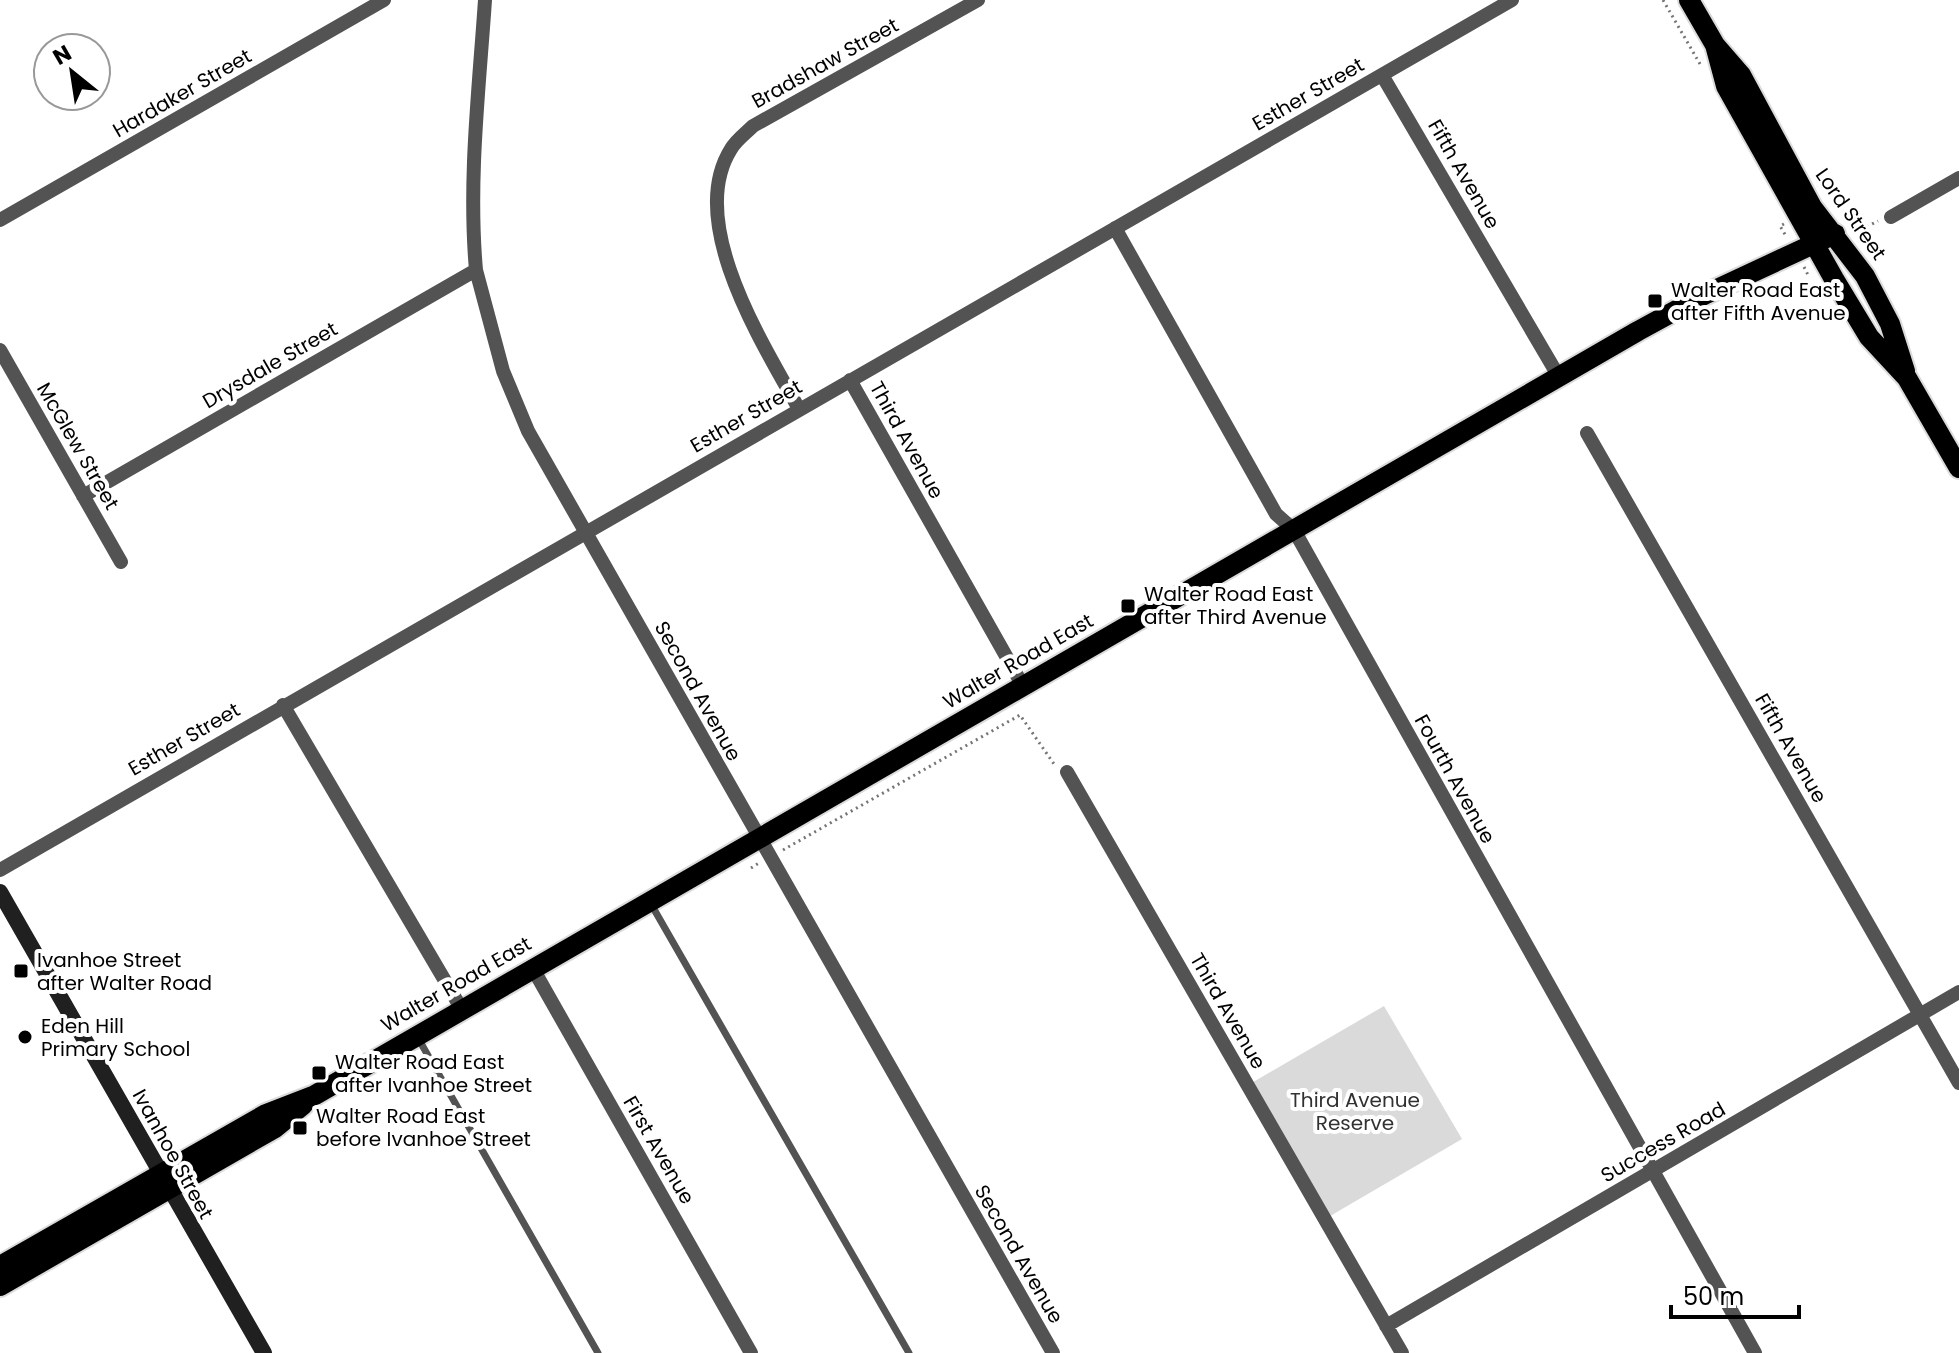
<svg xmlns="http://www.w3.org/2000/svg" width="1959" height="1353" font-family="Poppins,sans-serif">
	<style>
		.green { fill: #dadada }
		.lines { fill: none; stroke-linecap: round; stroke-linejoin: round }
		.primary-casing { stroke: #dbdbdb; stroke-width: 24 }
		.path { stroke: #757575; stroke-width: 3; stroke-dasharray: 2 4; stroke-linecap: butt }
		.lane { stroke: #535353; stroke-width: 7 }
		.street { stroke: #535353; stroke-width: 14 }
		.secondary { stroke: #202020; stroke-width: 16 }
		.primary { stroke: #000; stroke-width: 20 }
		.poi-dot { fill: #000; stroke: #fff; stroke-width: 3 }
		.labels { text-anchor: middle; stroke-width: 8; stroke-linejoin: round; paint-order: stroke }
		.street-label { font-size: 20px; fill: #000; stroke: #fff }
		.poi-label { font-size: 20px; fill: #000; stroke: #fff; text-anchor: start }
		.park-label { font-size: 20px; fill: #313131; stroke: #fff }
	</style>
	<rect width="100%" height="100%" fill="#fff"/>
	<!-- green -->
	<path class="green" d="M1384,1006L1462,1139L1325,1219L1248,1085Z"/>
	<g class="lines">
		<defs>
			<path id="primary" d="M1689,0L1715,45L1741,75L1812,207L1865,276L1890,324L1905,371
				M1715,45L1726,86L1834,279L1869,337L1907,378L1959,468
				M0,1266L266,1114L315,1095L1638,331L1704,295L1835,234
				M0,1286L275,1128L303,1105"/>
		</defs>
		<!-- primary casing -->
		<use href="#primary" class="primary-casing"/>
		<!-- path -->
		<path class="path" d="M1663,0L1700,64
			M1784,224L1780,226L1786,236
			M1856,232L1878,221
			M1804,267L1809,277
			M783,850L1020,715L1054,764
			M751,868L759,863"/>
		<!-- lane -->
		<path class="lane" d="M651,904L909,1353
			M418,1038L598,1353"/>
		<!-- street -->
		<path class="street" d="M485,0C479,89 468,181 476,270L503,371L528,431L1053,1353
			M1382,75L1559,377
			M1891,217L1959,178
			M0,220L384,0
			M1115,228L1276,514L1294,530L1755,1353
			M0,350L121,562
			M850,380L1023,686
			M799,409C763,344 685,222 731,149C736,140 746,133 753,126L978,0
			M1587,433L1959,1083
			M83,496L476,270
			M283,705L461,1008
			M1067,772L1402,1353
			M0,870L1512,0
			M532,967L751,1353
			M1386,1326L1959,992"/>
		<!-- secondary -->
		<path class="secondary" d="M0,892L264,1353"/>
		<!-- primary -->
		<use href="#primary" class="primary"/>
	</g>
	<!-- markers -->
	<g class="poi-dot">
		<rect x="1647" y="293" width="16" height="16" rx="4"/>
		<rect x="1120" y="598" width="16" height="16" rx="4"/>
		<rect x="13" y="963" width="16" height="16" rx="4"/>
		<circle cx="25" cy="1037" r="8"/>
		<rect x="311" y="1065" width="16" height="16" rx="4"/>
		<rect x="292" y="1120" width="16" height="16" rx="4"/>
	</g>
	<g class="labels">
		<!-- street labels -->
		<g class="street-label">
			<text transform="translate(825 63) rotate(-29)" y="7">Bradshaw Street</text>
			<text transform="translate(182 93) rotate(-30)" y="7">Hardaker Street</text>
			<text transform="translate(1308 94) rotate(-30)" y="7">Esther Street</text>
			<text transform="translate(1464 174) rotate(60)" y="7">Fifth Avenue</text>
			<text transform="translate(1851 214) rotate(55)" y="7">Lord Street</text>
			<text transform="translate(270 365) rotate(-30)" y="7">Drysdale Street</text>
			<text transform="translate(746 416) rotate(-30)" y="7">Esther Street</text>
			<text transform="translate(907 440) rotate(61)" y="7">Third Avenue</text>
			<text transform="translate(78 446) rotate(60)" y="7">McGlew Street</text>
			<text transform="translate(1018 661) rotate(-30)" y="7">Walter Road East</text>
			<text transform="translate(698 691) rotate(61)" y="7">Second Avenue</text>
			<text transform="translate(184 739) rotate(-30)" y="7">Esther Street</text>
			<text transform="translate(1791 748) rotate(60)" y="7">Fifth Avenue</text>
			<text transform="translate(1455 779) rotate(61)" y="7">Fourth Avenue</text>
			<text transform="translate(456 984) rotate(-30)" y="7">Walter Road East</text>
			<text transform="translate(1228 1011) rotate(60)" y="7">Third Avenue</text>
			<text transform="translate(1663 1142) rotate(-30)" y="7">Success Road</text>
			<text transform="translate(659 1150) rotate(60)" y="7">First Avenue</text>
			<text transform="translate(173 1154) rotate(61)" y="7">Ivanhoe Street</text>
			<text transform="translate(1019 1254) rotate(60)" y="7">Second Avenue</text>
		</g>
		<!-- poi labels -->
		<g class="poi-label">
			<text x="1671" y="297">Walter Road East<tspan x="1671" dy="23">after Fifth Avenue</tspan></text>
			<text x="1144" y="601">Walter Road East<tspan x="1144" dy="23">after Third Avenue</tspan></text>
			<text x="37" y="967">Ivanhoe Street<tspan x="37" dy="23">after Walter Road</tspan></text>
			<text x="41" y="1033">Eden Hill<tspan x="41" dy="23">Primary School</tspan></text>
			<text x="335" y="1069">Walter Road East<tspan x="335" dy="23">after Ivanhoe Street</tspan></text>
			<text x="316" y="1123">Walter Road East<tspan x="316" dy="23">before Ivanhoe Street</tspan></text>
		</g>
		<!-- park labels -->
		<g class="park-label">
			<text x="1355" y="1107">Third Avenue<tspan x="1355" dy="23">Reserve</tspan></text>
		</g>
	</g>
	<!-- north arrow -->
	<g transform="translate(72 72) rotate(330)"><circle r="38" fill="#ffffff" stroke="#999999" stroke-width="2"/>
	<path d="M0-6L14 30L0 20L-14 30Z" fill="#000000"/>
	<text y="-12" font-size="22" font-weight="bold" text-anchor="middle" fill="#000000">N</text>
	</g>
	<!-- scale -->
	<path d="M1671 1305v12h128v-12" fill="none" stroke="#000000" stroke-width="4"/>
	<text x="1683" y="1305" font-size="24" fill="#000000" stroke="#ffffff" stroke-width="6" paint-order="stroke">50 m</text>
</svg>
